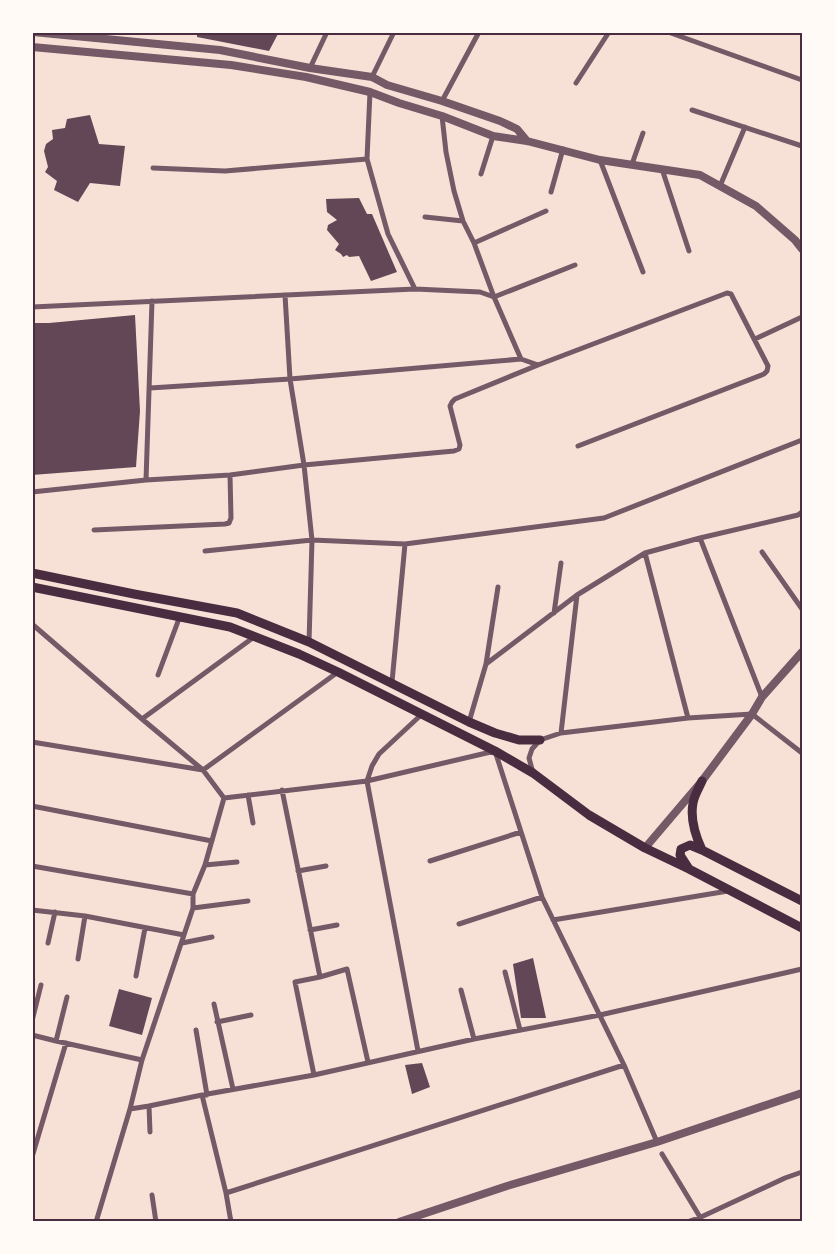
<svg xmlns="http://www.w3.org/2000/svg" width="835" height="1254" font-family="Ubuntu,sans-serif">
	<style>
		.building { fill: #644757 }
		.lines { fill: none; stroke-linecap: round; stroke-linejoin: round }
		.service { stroke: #755966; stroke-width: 3 }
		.minor { stroke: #755966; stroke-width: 5 }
		.tertiary { stroke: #755966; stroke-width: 8 }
		.secondary { stroke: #4a2c40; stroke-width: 9 }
		.neatline { fill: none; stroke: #4a2c40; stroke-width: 2 }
	</style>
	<rect width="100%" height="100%" fill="#f7e1d7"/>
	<!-- building -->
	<path class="building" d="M197,32H279L269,51L197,37Z
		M90,115L99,144L125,146L120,186L90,183L78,202L54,190L57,181L45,172L48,167L44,151L46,144L53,139L52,130L65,128L67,119Z
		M359,198L367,214H372L397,272L371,281L359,256L349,257L347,255L343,257L341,254L335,250L339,244L327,230L328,225L337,220L327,212L326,199Z
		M135,315L140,411L136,467L32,475V323H49Z
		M533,958L546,1018H521L513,964Z
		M119,989L152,998L142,1035L109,1026Z
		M422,1063L430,1087L412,1094L405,1065Z"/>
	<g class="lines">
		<!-- service -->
		<path class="service" d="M32,149H33"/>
		<!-- minor -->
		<path class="minor" d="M668,32L802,80
			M310,68L327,32
			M372,77L394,32
			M576,83L609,32
			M370,92L367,159L388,234L415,289
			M442,101L479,32
			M692,110L802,146
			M442,116L446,152L454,191L463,221L474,243L494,297L575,265
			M600,160L643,272
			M632,164L643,133
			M153,168L225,171L367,159
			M662,169L689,251
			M481,174L493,136
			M720,186L745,127
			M551,192L563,149
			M425,217L463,221
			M474,243L546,211
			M285,295L290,379L304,465L312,540L309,642
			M32,307L415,289L480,292L494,297L521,359
			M755,339L802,317
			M150,388L290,379L521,359L538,365
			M146,480L152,301
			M32,492L146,480L230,475L304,465L454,451L459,449L460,445L450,406L452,402L455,399L538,365L727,293L731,294L768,366L767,371L764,374L578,446
			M94,530L225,524L229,523L231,518L230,475
			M700,538L762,697
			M205,551L312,540L405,544L604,518L802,440
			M762,552L802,609
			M645,553L688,718
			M554,613L561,563
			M32,624L142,719L203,770L224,798
			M486,664L577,595L645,553L700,538L798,515L802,512
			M158,675L180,616
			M392,682L405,544
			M142,719L254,637
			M469,722L486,664L498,587
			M561,733L577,595
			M32,742L203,770L338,672
			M533,773L529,758L532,749L540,740L561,733L688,718L752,714L802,753
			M282,790L320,977
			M248,795L253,823
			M224,798L367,781L495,751L542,897L624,1065L657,1142
			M32,806L212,841
			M430,861L521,832
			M205,865L237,862
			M32,866L193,894
			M298,871L326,866
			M193,908L248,901
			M32,910L85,916L184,935
			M553,920L728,891
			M459,924L542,897
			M310,930L337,925
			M48,943L55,912
			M182,943L212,937
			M78,959L85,916
			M505,972L520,1030
			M136,976L145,928
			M461,990L474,1039
			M214,1004L233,1089
			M32,1021L41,985
			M217,1022L251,1015
			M196,1030L207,1095
			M32,1035L56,1041L142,1060
			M56,1041L67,997
			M418,1051L367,781L372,766L379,754L422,714
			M314,1075L295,982L320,977L347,969L368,1062
			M202,1095L226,1193L231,1222
			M149,1106L150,1132
			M130,1109L149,1106L202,1095L314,1075L474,1039L600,1015L802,969
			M662,1154L703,1222
			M32,1157L66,1043
			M226,1193L624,1065
			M152,1195L156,1222
			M96,1222L130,1109L142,1060L193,908V894L205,865L224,798
			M687,1222L701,1217L785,1178L802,1172"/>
		<!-- tertiary -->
		<path class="tertiary" d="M33,32L220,50L310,68L372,77L387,85L442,101L500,121L517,129L527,141
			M32,47L231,65L306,77L370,92L399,103L442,116L493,136L527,141L600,160L700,175L756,206L795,240L802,249
			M645,848L702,781L752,714L762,697L802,652
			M399,1222L507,1186L657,1142L802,1093"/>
		<!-- secondary -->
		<path class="secondary" d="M32,573L134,594L237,613L309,642L469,722L495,733L519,740H540
			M32,587L230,627L299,654L338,672L495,751L533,773L589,815L645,848L689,869L802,928
			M702,781C699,788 694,796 693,803C690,819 695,835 702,850
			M689,869L680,855L681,849L690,845L702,850L802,901"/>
	</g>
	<!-- border -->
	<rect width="835" height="1254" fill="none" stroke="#fffaf5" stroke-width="68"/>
	<rect x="34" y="34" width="767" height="1186" class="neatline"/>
</svg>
